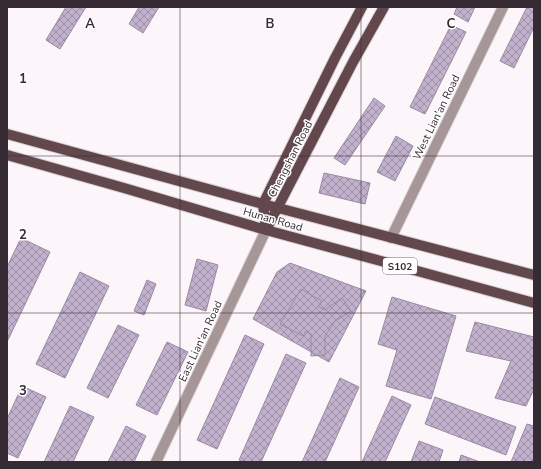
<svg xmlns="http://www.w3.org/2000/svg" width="541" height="469" font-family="'Nunito Sans',sans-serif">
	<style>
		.building { fill: url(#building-cross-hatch); stroke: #9a89a4 }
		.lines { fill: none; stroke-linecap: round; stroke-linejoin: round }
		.minor-casing { stroke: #d9d1d5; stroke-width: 12 }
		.major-casing { stroke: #d9d1d5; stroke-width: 12 }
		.minor { stroke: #a69698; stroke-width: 10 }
		.major { stroke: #62474c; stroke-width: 10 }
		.grid { fill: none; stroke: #372b33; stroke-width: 1; stroke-opacity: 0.55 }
		.labels { text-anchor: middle; stroke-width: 3; stroke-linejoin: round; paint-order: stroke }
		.shield { fill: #fff; stroke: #736b70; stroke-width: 1 }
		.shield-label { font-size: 10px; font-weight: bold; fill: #372b33 }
		.street-label { font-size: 11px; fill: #372b33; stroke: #fff }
		.grid-label { font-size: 13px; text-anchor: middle; font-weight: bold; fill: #372b33; stroke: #fff; stroke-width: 3; stroke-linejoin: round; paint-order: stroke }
	</style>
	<defs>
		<pattern id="building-cross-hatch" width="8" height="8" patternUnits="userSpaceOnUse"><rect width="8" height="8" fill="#c2b1cd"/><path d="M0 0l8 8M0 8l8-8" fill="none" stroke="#9e90a7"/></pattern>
	</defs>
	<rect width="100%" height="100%" fill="#fcf5f9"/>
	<!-- building -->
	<path class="building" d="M66,7H86L60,49L46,40Z
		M139,7H159L143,33L129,24Z
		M457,7H475L468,22L454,14Z
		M527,7H534V27L514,68L500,61Z
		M451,25L466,32L425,114L410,107Z
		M374,98L385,106L345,165L334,158Z
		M396,136L413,146L395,181L377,172Z
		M324,173L370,183L365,204L319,193Z
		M21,238L50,252L7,342V267Z
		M197,259L218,265L206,311L185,305Z
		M290,263L366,291L329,362L253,319L277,272Z
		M80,272L109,286L65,378L36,364Z
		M147,280L156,284L144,315L134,311Z
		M301,289L322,301L318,306L325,310L342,298L351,311L335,321L325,336V355L311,356V334L306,331L303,336L280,324Z
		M392,297L456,316L431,399L386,386L397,350L378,344Z
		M475,322L534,337V389L526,406L495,398L511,361L466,351Z
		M118,325L139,335L108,398L87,388Z
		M245,335L264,344L217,449L197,440Z
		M167,342L188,352L157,415L136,405Z
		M286,354L306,363L261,462H244L239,460Z
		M340,378L359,387L325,462H302Z
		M22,386L46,397L18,458L7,453V419Z
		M392,396L411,405L385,462H362Z
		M435,397L516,427L506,455L425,424Z
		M70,406L94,417L73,462H44Z
		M527,424L534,426V462H511Z
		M126,426L146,436L134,462H108Z
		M419,441L443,450L439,462H411Z
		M461,455L480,462H459Z"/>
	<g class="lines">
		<defs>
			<path id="minor" d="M391,238L503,7
				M156,462L266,230"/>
			<path id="major" d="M7,134L263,204L534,275
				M7,155L124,188L266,230L381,261L534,303
				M266,230L353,62L384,7
				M266,230L263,204L335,58L362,7"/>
		</defs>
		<!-- minor casing -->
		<use href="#minor" class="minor-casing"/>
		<!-- major casing -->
		<use href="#major" class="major-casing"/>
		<!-- minor -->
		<use href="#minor" class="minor"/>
		<!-- major -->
		<use href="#major" class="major"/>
	</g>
	<!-- grid -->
	<path class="grid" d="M180,7V462M361,7V462M7,156H534M7,313H534"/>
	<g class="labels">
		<!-- shield labels -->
		<rect class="shield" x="383" y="258" width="34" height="16" rx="3"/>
		<g class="shield-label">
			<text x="400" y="270">S102</text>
		</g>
		<!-- street labels -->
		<g class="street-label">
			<text transform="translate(436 117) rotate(-64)" y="4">West Lian'an Road</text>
			<text transform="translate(290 159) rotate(-63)" y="4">Chengshan Road</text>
			<text transform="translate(273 219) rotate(16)" y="4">Hunan Road</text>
			<text transform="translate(200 341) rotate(-65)" y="4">East Lian'an Road</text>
		</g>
	</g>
	<g class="grid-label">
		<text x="90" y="28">A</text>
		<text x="270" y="28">B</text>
		<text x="451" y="28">C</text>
		<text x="23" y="83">1</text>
		<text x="23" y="239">2</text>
		<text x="23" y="395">3</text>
	</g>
	<!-- border -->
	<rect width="541" height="469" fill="none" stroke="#372b33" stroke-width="16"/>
</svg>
